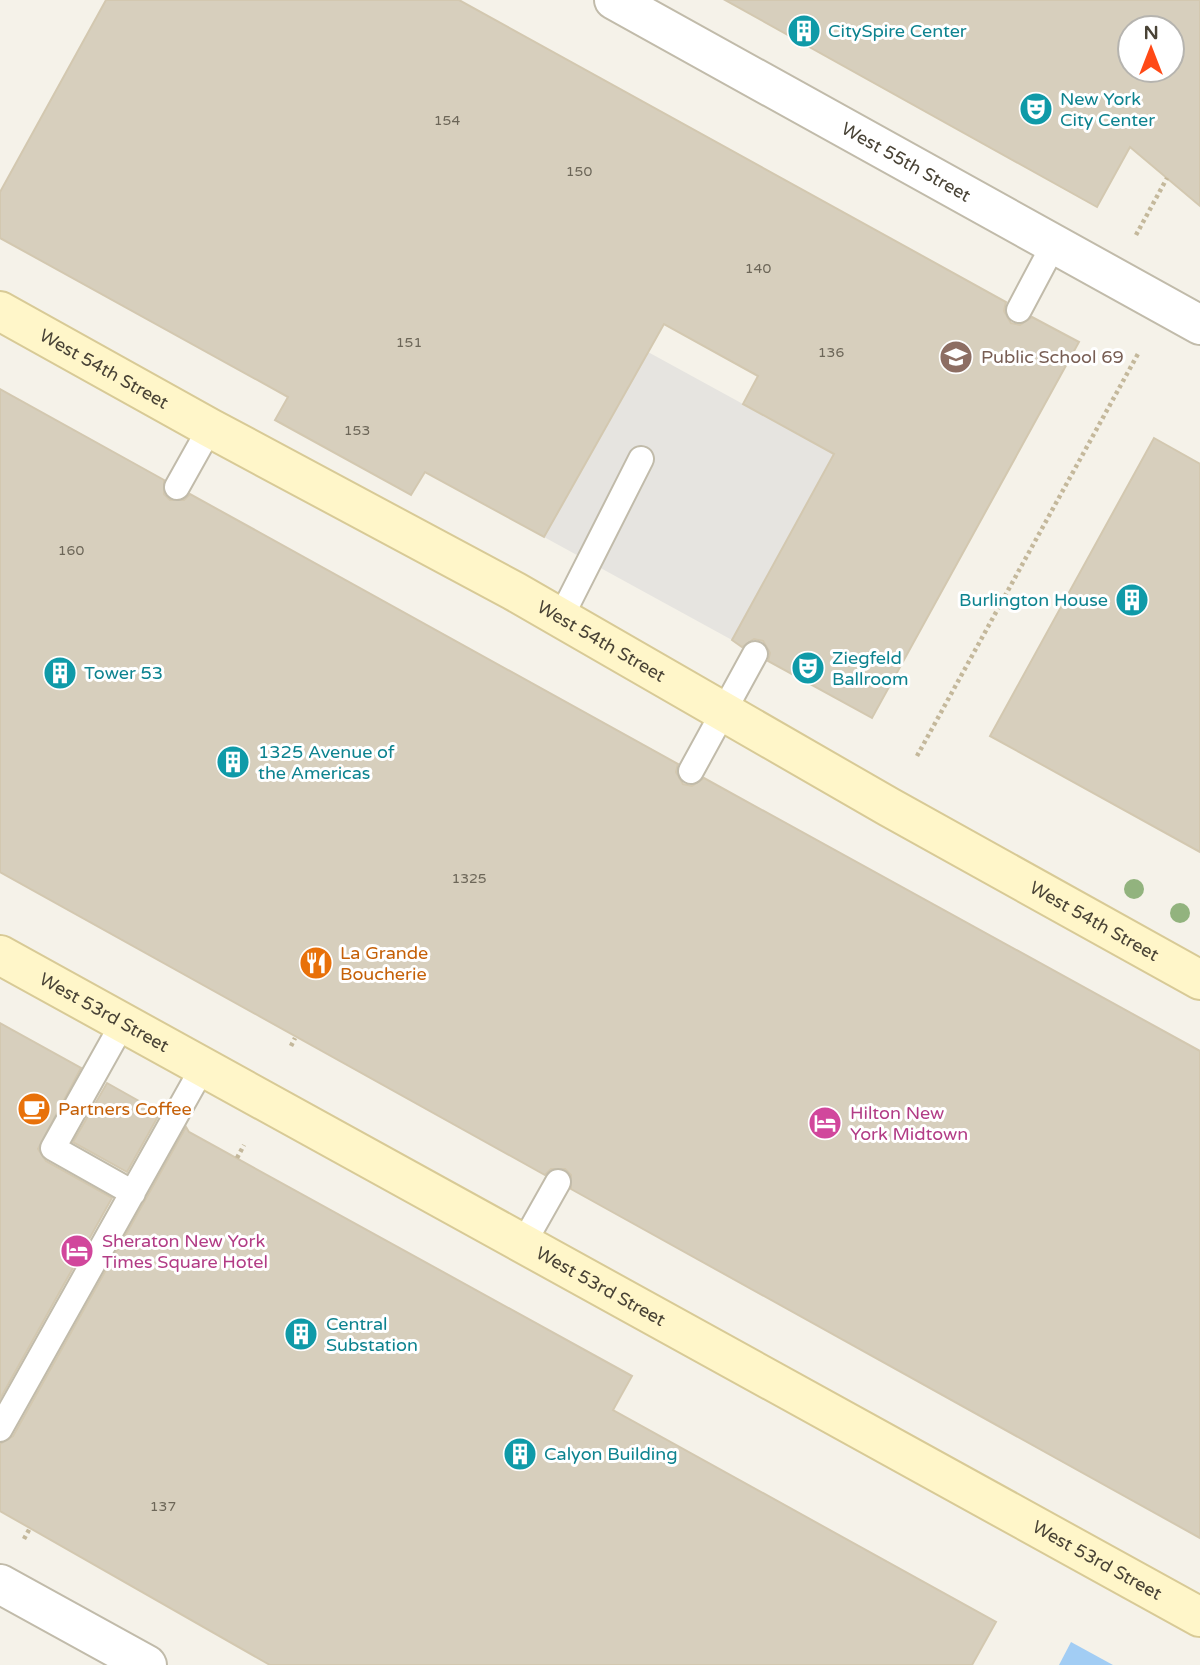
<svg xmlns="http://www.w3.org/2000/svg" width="1200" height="1665" font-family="'Varela Round',sans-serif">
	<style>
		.parking { fill: #e6e4e0 }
		.water { fill: #a2cdf4 }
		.building { fill: #d7cfbd; stroke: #d3c8b0; stroke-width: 2; fill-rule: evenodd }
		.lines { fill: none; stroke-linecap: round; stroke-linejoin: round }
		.lane-casing { stroke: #c1bbaa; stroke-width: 28 }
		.street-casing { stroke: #c1bbaa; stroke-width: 42 }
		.secondary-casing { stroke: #d8ca96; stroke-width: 42 }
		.path { stroke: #c4b89b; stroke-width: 4.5; stroke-dasharray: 3.5 3.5; stroke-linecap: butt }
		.lane { stroke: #fff; stroke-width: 24 }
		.street { stroke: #fff; stroke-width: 38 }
		.secondary { stroke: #fff6c9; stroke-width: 38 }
		.tree { fill: #92b37e }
		.labels { text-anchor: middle; stroke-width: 6; stroke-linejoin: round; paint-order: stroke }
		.number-label { font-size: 14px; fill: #6c6658 }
		.culture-label { font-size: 18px; fill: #0d838f; stroke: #fff; text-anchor: start }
		.street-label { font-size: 18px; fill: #494336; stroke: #fff }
		.education-label { font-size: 18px; fill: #785e54; stroke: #fff; text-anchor: start }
		.food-label { font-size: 18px; fill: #c56008; stroke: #fff; text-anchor: start }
		.hotel-label { font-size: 18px; fill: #b23c85; stroke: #fff; text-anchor: start }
	</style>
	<rect width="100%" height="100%" fill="#f5f2e9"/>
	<!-- parking -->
	<path class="parking" d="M648,352L834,454L732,640L544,537Z"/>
	<!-- water -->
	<path class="water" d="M1071,1642L1113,1665H1059Z"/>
	<!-- building -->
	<path class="building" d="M106,0H459L1006,302L1004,311L1011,323L1020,325L1032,317L1079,342L872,718L768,661L770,653L763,641L754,639L742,647L732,640L834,454L743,404L758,376L664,324L544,537L425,472L411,495L275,420L288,397L0,238V192Z
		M725,0H1200V206L1130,147L1097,207ZM1130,28H1172V70H1130Z
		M0,389L164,480V494L170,500H184L190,494L678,764L676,772L683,784L692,786L704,778L1200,1051V1538L571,1189V1175L565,1169H551L545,1175L0,872Z
		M1154,438L1200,464V852L990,736Z
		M0,1023L81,1068L38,1149L46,1161L112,1198L0,1399Z
		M107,1083L160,1113L127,1172L73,1142Z
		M186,1127L189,1132L632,1376L613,1410L996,1622L972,1665H270L0,1511V1444L13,1436Z"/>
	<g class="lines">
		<defs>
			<path id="lane" d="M1019,310L1054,244
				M177,487L210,428
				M560,619L641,459
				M691,771L755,654
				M123,1023L53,1148L133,1193
				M523,1244L558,1182
				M0,1429L203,1067"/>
			<g id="street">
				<path id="s1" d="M614,0L1200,325"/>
				<path d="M0,1584L147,1665"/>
			</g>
			<g id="secondary">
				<path id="s2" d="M0,311L210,428L514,591L889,807L1200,980"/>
				<path id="s3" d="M0,955L1200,1617"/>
			</g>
		</defs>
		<!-- lane casing -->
		<use href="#lane" class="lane-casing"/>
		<!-- street casing -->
		<use href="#street" class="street-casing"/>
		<!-- secondary casing -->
		<use href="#secondary" class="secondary-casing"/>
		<!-- path -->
		<path class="path" d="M1136,235L1167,178
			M917,756L1139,352
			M291,1046L295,1038
			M237,1158L244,1145
			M24,1539L30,1528"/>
		<!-- lane -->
		<use href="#lane" class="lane"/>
		<!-- street -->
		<use href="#street" class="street"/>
		<!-- secondary -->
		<use href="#secondary" class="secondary"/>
	</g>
	<!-- trees -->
	<g class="tree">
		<circle cx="1134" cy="889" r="10"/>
		<circle cx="1180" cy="913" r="10"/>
	</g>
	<!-- icons -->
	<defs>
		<symbol id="building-disc" viewBox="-11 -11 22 22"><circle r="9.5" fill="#0f9aa8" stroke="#fff"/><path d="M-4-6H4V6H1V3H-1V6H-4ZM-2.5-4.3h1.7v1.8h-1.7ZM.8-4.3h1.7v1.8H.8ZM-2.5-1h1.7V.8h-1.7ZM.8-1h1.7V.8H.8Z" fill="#fff"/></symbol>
		<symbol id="theatre-disc" viewBox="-11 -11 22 22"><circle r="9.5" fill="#0f9aa8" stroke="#fff"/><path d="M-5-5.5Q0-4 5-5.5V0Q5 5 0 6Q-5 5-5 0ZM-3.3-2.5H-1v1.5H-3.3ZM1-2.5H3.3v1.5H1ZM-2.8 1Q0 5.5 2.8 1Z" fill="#fff"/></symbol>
		<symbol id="school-disc" viewBox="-11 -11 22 22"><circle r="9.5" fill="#8d6e63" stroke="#fff"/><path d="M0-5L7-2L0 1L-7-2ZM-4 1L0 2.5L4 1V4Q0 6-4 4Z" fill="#fff"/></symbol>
		<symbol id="restaurant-disc" viewBox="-11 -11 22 22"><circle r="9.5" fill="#e8710a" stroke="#fff"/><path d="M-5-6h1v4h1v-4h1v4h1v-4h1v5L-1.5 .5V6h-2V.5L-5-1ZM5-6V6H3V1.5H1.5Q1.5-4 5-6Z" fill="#fff"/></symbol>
		<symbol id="cafe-disc" viewBox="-11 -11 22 22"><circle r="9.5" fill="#e8710a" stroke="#fff"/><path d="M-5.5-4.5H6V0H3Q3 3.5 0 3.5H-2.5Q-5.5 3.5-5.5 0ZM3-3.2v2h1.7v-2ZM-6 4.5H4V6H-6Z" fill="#fff"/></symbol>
		<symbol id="hotel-disc" viewBox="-11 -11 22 22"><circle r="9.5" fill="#d1479c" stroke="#fff"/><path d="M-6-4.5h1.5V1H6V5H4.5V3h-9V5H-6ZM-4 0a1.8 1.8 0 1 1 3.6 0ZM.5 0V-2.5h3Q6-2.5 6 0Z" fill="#fff"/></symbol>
	</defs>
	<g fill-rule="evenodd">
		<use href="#building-disc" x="785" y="12" width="38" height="38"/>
		<use href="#theatre-disc" x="1017" y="90" width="38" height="38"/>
		<use href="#school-disc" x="937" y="338" width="38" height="38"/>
		<use href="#building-disc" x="1113" y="581" width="38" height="38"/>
		<use href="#theatre-disc" x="789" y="649" width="38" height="38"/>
		<use href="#building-disc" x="41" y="654" width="38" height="38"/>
		<use href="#building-disc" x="214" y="743" width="38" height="38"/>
		<use href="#restaurant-disc" x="297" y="944" width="38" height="38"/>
		<use href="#cafe-disc" x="15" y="1090" width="38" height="38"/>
		<use href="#hotel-disc" x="806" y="1104" width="38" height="38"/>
		<use href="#hotel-disc" x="58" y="1232" width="38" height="38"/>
		<use href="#building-disc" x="282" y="1315" width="38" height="38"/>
		<use href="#building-disc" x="501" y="1435" width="38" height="38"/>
	</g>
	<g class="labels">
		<!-- number labels -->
		<g class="number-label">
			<text x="447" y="125">154</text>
			<text x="579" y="176">150</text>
			<text x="758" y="273">140</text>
			<text x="409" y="347">151</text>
			<text x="831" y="357">136</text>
			<text x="357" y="435">153</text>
			<text x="71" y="555">160</text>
			<text x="469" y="883">1325</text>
			<text x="163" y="1511">137</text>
		</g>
		<!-- culture labels -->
		<g class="culture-label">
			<text x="828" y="37">CitySpire Center</text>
			<text x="1060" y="105">New York<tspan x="1060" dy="21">City Center</tspan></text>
			<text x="1108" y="606" text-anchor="end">Burlington House</text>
			<text x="832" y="664">Ziegfeld<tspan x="832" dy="21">Ballroom</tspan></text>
			<text x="84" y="679">Tower 53</text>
			<text x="258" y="758">1325 Avenue of<tspan x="258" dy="21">the Americas</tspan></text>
			<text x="326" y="1330">Central<tspan x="326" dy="21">Substation</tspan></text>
			<text x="544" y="1460">Calyon Building</text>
		</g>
		<!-- street labels -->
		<g class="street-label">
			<text dy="6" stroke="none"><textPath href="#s1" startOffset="334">West 55th Street</textPath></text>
			<text dy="6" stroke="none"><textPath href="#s2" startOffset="119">West 54th Street</textPath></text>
			<text dy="6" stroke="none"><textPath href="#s2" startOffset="686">West 54th Street</textPath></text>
			<text dy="6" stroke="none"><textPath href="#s2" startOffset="1253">West 54th Street</textPath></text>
			<text dy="6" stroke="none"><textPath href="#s3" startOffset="119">West 53rd Street</textPath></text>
			<text dy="6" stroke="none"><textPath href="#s3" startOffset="686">West 53rd Street</textPath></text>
			<text dy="6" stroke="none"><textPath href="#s3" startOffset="1253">West 53rd Street</textPath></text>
		</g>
		<!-- education labels -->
		<g class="education-label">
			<text x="981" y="363">Public School 69</text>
		</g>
		<!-- food labels -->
		<g class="food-label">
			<text x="340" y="959">La Grande<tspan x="340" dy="21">Boucherie</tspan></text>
			<text x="58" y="1115">Partners Coffee</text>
		</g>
		<!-- hotel labels -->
		<g class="hotel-label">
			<text x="850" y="1119">Hilton New<tspan x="850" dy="21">York Midtown</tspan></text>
			<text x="102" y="1247">Sheraton New York<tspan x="102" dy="21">Times Square Hotel</tspan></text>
		</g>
	</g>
	<!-- north arrow -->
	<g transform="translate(1151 49)"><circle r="33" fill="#ffffff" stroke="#b6b4af" stroke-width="2"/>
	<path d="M0-5L12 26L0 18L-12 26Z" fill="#ff4916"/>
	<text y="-10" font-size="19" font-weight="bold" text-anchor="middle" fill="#494336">N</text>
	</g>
</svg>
